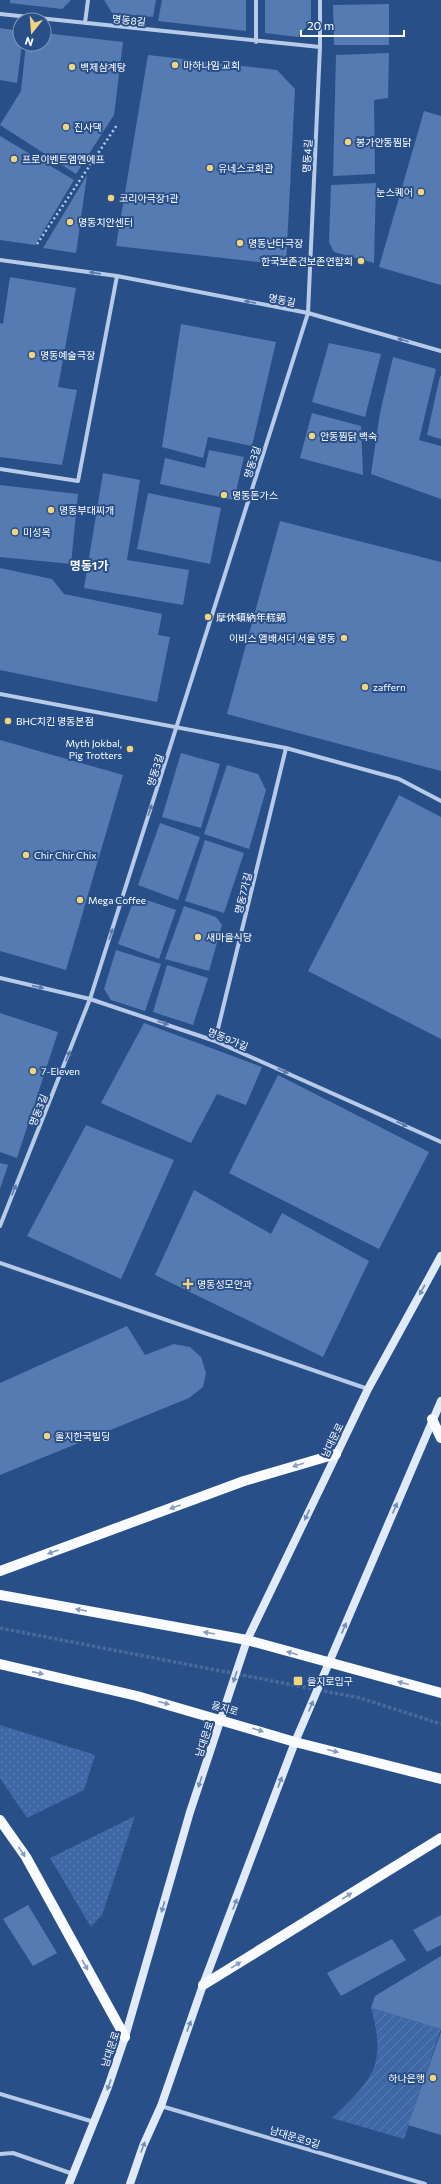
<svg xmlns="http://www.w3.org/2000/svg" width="441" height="2184" font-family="Commissioner,'Noto Sans KR',sans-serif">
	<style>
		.grass { fill: url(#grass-dots) }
		.garden { fill: url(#garden-furrows) }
		.building { fill: #567bb2 }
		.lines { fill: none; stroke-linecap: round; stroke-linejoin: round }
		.pedestrian-tunnel { stroke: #49699b; stroke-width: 3.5; stroke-dasharray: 3.5 2; stroke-linecap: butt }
		.path { stroke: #b7cbe9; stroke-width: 2.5; stroke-dasharray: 2 3; stroke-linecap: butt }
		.minor { stroke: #b7cbe9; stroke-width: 4 }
		.secondary { stroke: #e1eaf8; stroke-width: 8 }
		.primary { stroke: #f9fbfe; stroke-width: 10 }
		.oneway { fill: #5b7aab }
		.oneway2 { fill: #738db5 }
		.oneway3 { fill: #879cbe }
		.poi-dot { fill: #f0d47e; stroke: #294f89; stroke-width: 1.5 }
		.labels { text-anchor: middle; stroke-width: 4; stroke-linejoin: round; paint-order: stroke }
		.street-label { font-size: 10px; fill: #fff; stroke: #294f89 }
		.poi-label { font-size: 10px; fill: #fff; stroke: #294f89; text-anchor: start }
		.quarter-label { font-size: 12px; font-weight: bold; fill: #fff; stroke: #294f89 }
	</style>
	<defs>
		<pattern id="grass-dots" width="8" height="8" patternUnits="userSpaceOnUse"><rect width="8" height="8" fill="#3e68a6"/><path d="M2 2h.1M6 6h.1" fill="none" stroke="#5b7fb3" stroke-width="1.8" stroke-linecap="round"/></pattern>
		<pattern id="garden-furrows" width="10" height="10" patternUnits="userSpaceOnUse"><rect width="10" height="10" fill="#3e68a6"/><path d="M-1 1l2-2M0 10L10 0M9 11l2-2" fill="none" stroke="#5b7fb3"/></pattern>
	</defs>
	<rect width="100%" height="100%" fill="#294f89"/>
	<!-- grass -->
	<path class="grass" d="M0,1725L95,1755L84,1790L27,1818L0,1778Z
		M135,1816L102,1915L91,1927L50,1858Z"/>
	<!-- garden -->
	<path class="garden" d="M371,2008L441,2029L404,2139L332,2118C373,2079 387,2065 371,2008Z"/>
	<!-- building -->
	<path class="building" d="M10,0H71L62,9L10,3Z
		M104,0H156L153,17L112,13Z
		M162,0H246V31L158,21Z
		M265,0H311V21L298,37L265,33Z
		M389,4V45H334L333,5Z
		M0,28L20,31V44H22L17,83L0,80Z
		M44,33L123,42L114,115L76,174L0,125L21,91L26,44H44Z
		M389,53L388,98L374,100L375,174L333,176L336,55Z
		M148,55L277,70L295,89L286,265L116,246Z
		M424,111L441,116V285L379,267Z
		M0,136L74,180L35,245L0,240Z
		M87,175L76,253L43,248Z
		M376,183L374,263L334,252L329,242L331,185Z
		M10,277L76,288L58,387L77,390L62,465L0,457V323L3,324Z
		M181,324L276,342L252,446L208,437L203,458L162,447Z
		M329,343L381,354L365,417L312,402Z
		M393,357L436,369L419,440L441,446V499L371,474L380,413Z
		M440,376H441V439L427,435Z
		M312,413L361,426L363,475L300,458Z
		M209,450L244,457L234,500L160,484L165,458L205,468Z
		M103,473L140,480L127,560L189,570L183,605L84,588Z
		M0,485L78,494L71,564L0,557Z
		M148,493L221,508L210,564L137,549Z
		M280,521L441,562V771L227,714Z
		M0,568L52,579L64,594L162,614L158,635L170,637L157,702L0,670Z
		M0,740L123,775L66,970L0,951Z
		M181,753L220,764L201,828L162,817Z
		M227,765L258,774L266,790L249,849L204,834Z
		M399,795L441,817V1039L308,971Z
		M160,823L200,837L178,900L138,885Z
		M205,840L244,853L224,913L185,901Z
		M135,896L176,910L159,959L118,944Z
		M184,906L216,917L222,925L209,971L165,959Z
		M116,950L161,964L145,1011L111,1000L104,989Z
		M167,965L208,978L193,1025L153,1012Z
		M0,1013L58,1032L17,1158L0,1152Z
		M144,1023L262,1067L246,1105L217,1094L191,1143L101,1103Z
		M278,1075L429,1152L379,1249L229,1173Z
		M86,1125L174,1160L121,1279L27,1236Z
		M0,1163L8,1165L0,1189Z
		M194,1190L271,1234L282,1213L369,1261L323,1357L155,1275Z
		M127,1326L145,1355L174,1344L190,1347L201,1357L206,1373L203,1387L189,1398L0,1475V1383Z
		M28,1905L57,1953L33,1966L3,1919Z
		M441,1915V1945L427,1952L413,1930Z
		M392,1939L406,1960L341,1996L327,1973Z
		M441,1956V2029L371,2008L375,1996Z
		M441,2032V2135L408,2125Z"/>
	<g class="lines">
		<!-- pedestrian-tunnel -->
		<path class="pedestrian-tunnel" d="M0,1628L360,1698L441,1724"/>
		<!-- path -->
		<path class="path" d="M37,244L117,125"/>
		<!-- minor -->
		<path class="minor" d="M0,14L320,47
			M85,23L88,0
			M256,42V0
			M0,260L117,276L308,313L441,351
			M0,469L78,481L117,276
			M0,694L286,748L399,779L441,801
			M0,978L90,999L215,1041L441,1142
			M215,1041L286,748
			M0,1226L90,999L308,313L320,47V0
			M0,1263L368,1389
			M0,2094L94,2122
			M161,2106L425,2184
			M0,2154L13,2153L73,2174"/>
		<!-- secondary -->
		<path class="secondary" d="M69,2184L108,2087L125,2037L190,1812L247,1640L368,1389L441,1256
			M130,2184L143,2146L161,2106L203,1985L295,1742L441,1401"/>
		<!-- primary -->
		<path class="primary" d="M432,1419L441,1438
			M0,1571L244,1481L336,1454
			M0,1595L247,1640L441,1693
			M0,1664L137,1696L295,1742L441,1779
			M0,1820L26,1857L125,2037
			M203,1985L441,1838"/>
	</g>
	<!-- one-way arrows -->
	<defs><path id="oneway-solid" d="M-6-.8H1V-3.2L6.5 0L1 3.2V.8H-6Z"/></defs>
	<g class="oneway">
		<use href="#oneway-solid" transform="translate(95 273) rotate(-172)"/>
		<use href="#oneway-solid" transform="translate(250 302) rotate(-169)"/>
		<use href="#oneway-solid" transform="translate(403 340) rotate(-164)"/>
		<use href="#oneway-solid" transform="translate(150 810) rotate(-72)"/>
		<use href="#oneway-solid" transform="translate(111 934) rotate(-72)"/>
		<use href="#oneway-solid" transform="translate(38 987) rotate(13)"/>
		<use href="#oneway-solid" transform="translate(163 1023) rotate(18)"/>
		<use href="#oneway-solid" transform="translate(68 1056) rotate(-68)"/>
		<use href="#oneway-solid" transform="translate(283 1071) rotate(24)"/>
		<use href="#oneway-solid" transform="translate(402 1124) rotate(24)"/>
		<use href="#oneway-solid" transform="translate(14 1190) rotate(-68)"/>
	</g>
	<g class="oneway2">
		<use href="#oneway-solid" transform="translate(422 1290) rotate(119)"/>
		<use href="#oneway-solid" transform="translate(395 1508) rotate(-67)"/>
		<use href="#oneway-solid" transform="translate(307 1515) rotate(115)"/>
		<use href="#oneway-solid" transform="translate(344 1628) rotate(-67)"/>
		<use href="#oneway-solid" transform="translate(235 1677) rotate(109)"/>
		<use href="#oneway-solid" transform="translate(311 1706) rotate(-67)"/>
		<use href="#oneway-solid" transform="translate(200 1782) rotate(108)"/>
		<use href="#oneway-solid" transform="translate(280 1782) rotate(-70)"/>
		<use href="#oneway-solid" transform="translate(235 1904) rotate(-69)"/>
		<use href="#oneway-solid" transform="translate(163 1907) rotate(106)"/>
		<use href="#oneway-solid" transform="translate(189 2026) rotate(-70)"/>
		<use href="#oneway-solid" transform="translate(109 2085) rotate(110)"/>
		<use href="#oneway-solid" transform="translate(143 2147) rotate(-69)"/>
	</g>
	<g class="oneway3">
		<use href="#oneway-solid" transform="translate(298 1465) rotate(163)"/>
		<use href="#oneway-solid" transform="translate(175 1507) rotate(160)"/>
		<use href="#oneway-solid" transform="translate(53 1552) rotate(160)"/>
		<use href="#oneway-solid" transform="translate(81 1610) rotate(-170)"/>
		<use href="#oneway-solid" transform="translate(209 1633) rotate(-170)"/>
		<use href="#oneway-solid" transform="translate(292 1653) rotate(-164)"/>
		<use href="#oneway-solid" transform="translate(38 1673) rotate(13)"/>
		<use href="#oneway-solid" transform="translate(403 1683) rotate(-165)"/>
		<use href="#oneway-solid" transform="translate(164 1703) rotate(15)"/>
		<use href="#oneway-solid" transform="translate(258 1730) rotate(17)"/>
		<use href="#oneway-solid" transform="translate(333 1751) rotate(14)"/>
		<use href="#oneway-solid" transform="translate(22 1852) rotate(56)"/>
		<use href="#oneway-solid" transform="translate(347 1896) rotate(-32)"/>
		<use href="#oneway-solid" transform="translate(85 1965) rotate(61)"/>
		<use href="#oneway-solid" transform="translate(236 1965) rotate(-32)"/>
	</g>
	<!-- markers -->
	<g class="poi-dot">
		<circle cx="175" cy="65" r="4"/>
		<circle cx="72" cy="67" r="4"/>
		<circle cx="66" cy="127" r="4"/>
		<circle cx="348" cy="142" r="4"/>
		<circle cx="14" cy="159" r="4"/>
		<circle cx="210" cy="168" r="4"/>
		<circle cx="421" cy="192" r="4"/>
		<circle cx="111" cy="198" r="4"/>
		<circle cx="70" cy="222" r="4"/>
		<circle cx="240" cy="243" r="4"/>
		<circle cx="361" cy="261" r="4"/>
		<circle cx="32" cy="355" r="4"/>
		<circle cx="312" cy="436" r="4"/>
		<circle cx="224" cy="495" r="4"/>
		<circle cx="51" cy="510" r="4"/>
		<circle cx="15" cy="532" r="4"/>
		<circle cx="208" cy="617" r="4"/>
		<circle cx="344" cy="638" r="4"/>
		<circle cx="365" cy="687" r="4"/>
		<circle cx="8" cy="721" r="4"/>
		<circle cx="130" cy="749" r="4"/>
		<circle cx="26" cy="855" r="4"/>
		<circle cx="80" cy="900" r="4"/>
		<circle cx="198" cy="937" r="4"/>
		<circle cx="33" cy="1071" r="4"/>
		<path d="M186 1278h4v4h4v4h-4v4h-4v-4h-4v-4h4z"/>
		<circle cx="47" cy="1436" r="4"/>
		<rect x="293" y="1676" width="10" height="10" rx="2"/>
		<circle cx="433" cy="2078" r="4"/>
	</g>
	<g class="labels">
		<!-- street labels -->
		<g class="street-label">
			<text transform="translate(129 20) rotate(6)" y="4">명동8길</text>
			<text transform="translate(307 156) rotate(-87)" y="4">명동4길</text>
			<text transform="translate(282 300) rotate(11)" y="4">명동길</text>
			<text transform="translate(252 462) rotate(-72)" y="4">명동3길</text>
			<text transform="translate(155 770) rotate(-72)" y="4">명동3길</text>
			<text transform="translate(243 893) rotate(-76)" y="4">명동7가길</text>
			<text transform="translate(228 1039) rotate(22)" y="4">명동9가길</text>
			<text transform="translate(38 1110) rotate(-68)" y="4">명동3길</text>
			<text transform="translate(332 1440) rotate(-64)" y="4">남대문로</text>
			<text transform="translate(225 1708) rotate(16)" y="4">을지로</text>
			<text transform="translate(204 1739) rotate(-72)" y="4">남대문로</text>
			<text transform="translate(110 2049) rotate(-72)" y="4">남대문로</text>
			<text transform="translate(295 2137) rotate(17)" y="4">남대문로9길</text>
		</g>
		<!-- poi labels -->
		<g class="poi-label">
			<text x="183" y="69">마하나임 교회</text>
			<text x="80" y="71">백제삼계탕</text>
			<text x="74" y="131">진사댁</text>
			<text x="356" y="146">봉가안동찜닭</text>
			<text x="22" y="163">프로이벤트엠엔에프</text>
			<text x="218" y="172">유네스코회관</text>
			<text x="413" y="196" text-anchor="end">눈스퀘어</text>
			<text x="119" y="202">코리아극장1관</text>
			<text x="78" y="226">명동치안센터</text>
			<text x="248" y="247">명동난타극장</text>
			<text x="353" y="265" text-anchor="end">한국보존견보존연합회</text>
			<text x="40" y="359">명동예술극장</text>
			<text x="320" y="440">안동찜닭 백숙</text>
			<text x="232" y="499">명동돈가스</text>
			<text x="59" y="514">명동부대찌개</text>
			<text x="23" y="536">미성옥</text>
			<text x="216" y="621">摩休頓納年糕鍋</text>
			<text x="336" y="642" text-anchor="end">이비스 앰배서더 서울 명동</text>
			<text x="373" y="691">zaffern</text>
			<text x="16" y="725">BHC치킨 명동본점</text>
			<text x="122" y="747" text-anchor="end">Myth Jokbal,<tspan x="122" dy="12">Pig Trotters</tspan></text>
			<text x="34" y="859">Chir Chir Chix</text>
			<text x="88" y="904">Mega Coffee</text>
			<text x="206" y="941">새마을식당</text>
			<text x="41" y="1075">7-Eleven</text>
			<text x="197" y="1288">명동성모안과</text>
			<text x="55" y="1440">울지한국빌딩</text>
			<text x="307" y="1685">을지로입구</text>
			<text x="425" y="2082" text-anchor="end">하나은행</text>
		</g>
		<!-- quarter labels -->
		<g class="quarter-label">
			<text x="89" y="570">명동1가</text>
		</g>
	</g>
	<!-- north arrow -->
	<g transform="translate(32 32) rotate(197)"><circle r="19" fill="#294f89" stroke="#7f95b8"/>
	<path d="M0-3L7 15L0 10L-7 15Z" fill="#f0d47e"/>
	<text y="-6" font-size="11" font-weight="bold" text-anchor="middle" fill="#ffffff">N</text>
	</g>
	<!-- scale -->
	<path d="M301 30v6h103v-6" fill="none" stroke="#ffffff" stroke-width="2"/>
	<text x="307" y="30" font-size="12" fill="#ffffff" stroke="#294f89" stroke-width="3" paint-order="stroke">20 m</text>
</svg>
